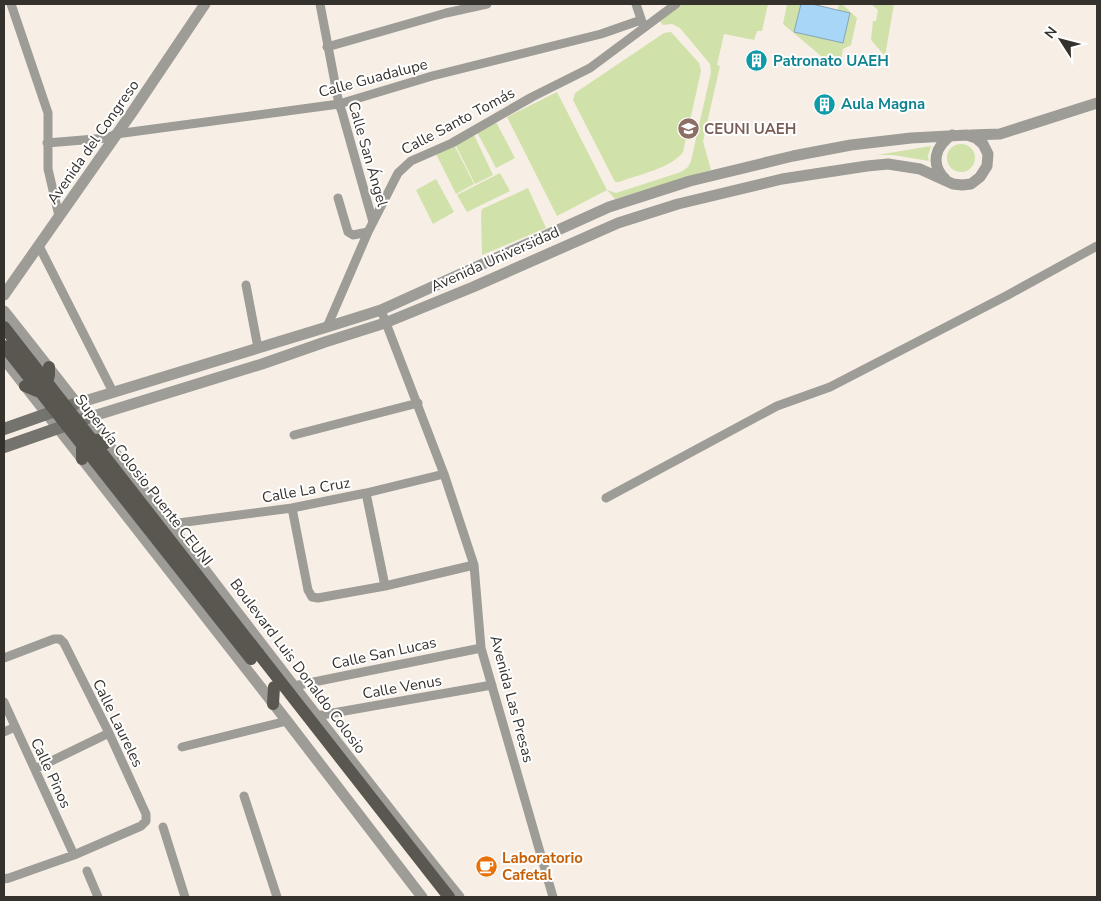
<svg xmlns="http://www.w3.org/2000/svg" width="1101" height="901" font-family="'Nunito Sans',sans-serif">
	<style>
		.green { fill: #d0e1a9 }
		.water { fill: #a7d6f6; stroke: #85a5ba }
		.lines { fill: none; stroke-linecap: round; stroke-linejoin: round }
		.minor { stroke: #9d9c97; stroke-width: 9 }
		.tertiary { stroke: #9d9c97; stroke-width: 11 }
		.secondary { stroke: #75736d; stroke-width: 12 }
		.primary { stroke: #59574f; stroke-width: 12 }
		.primary-bridge { stroke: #59574f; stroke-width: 12 }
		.labels { text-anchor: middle; stroke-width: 4; stroke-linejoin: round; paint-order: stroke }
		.culture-label { font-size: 15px; font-weight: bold; fill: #0d838f; stroke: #fff; text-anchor: start }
		.street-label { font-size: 15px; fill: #35322e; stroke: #fff }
		.education-label { font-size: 15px; font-weight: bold; fill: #785e54; stroke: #fff; text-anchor: start }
		.food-label { font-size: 15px; font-weight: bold; fill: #c56008; stroke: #fff; text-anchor: start }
	</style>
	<rect width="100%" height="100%" fill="#f7efe5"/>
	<!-- green -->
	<path class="green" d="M682,4H768L762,31H757L754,40L724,34L717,65L720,66L703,141L711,170L615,199L607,190L557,216L507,117L557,92L607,190L616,193L681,172L688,167L691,161L711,72L710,64L680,28L672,24L663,25L660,21Z
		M787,4H801L795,32L843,43L850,13L838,10L839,4H842L857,18L851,45L843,49L840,64L833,66L783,24Z
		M871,4H894L885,56L871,40L873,21H876L878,10Z
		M671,32L699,63L701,71L683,152C672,168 637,175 619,182H615L573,100L575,93L664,33Z
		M496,122L515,158L496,168L477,132Z
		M474,135L493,175L475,184L455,144Z
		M947 158a14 14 0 1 1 28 0a14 14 0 1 1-28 0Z
		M454,145L474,184L456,194L436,154Z
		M931,146L928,156L929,161L893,155H877Z
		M500,173L510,191L467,212L457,195Z
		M436,179L454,212L433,224L416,190Z
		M528,188L546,228L482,255L481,214L482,209Z"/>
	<!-- water -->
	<path class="water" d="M801,4H812L850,13L843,43L794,32Z"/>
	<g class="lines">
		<!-- minor -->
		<path class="minor" d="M11,4L48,113V169L59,216
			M320,4L339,104L342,112L373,222
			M636,4L643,25
			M327,47L446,13L487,4
			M47,143L107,138L116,134L339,104L432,76L601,34L641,20
			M338,198L348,232L353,235L368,232
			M39,246L113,392
			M246,285L258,348
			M381,310L444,474L474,565L481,648L553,897
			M327,327L368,232L398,173L411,161L452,143L532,97L590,68L676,4
			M294,435L418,403
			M366,493L385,586
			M606,498L777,406L830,387L1006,296L1097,246
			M292,508L308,590L312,597L318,598L385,586L474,565
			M171,524L292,508L366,493L444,474
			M4,658L54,639H60L64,643L109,733L146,814V821L141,826L74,855L9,878L4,879
			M294,686L481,648
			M4,702L74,855
			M316,716L492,685
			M4,732L15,727
			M182,747L287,721
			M35,769L109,733
			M244,796L277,897
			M163,827L185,897
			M87,871L98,897"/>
		<!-- tertiary -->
		<path class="tertiary" d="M971,135L1000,134L1097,103
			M945,179C930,164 935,146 952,135
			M4,295L133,111L205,4
			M4,311C158,504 304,705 459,897
			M4,359L287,721L422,897
			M75,404L327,327L381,310L609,207L690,181L793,156L851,145L911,138L967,135L976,138L983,144L988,154L987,166L980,177L971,184L962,185L953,184L920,169L888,164L867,166L782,179L678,204L618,223L473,287L385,323L325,342L262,364L87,418"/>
		<!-- secondary -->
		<path class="secondary" d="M4,429L75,404
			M4,447L87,418"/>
		<!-- primary -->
		<path class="primary" d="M25,386L37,391L46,386L49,375V367
			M82,459V448C88,438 97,438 106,443
			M258,653L449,897
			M273,704L274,687"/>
		<!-- primary-bridge -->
		<path class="primary-bridge" d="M4,327L258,653
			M4,346L251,659"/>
	</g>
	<!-- icons -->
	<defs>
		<symbol id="building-disc" viewBox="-11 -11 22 22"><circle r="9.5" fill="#0f9aa8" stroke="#fff"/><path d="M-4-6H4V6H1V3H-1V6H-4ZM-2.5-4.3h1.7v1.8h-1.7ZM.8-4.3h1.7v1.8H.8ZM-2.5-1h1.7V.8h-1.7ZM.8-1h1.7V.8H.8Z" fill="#fff"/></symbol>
		<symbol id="university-disc" viewBox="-11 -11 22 22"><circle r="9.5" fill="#8d6e63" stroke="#fff"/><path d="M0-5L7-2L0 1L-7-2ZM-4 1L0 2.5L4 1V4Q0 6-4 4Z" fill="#fff"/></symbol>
		<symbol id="cafe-disc" viewBox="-11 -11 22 22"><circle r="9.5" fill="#e8710a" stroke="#fff"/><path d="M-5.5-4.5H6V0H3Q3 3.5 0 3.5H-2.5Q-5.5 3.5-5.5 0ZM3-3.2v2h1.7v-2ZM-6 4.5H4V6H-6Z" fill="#fff"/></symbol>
	</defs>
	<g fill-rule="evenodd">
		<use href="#building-disc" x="744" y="48" width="25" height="25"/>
		<use href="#building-disc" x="812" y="92" width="25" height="25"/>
		<use href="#university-disc" x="676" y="116" width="25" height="25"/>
		<use href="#cafe-disc" x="474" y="854" width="25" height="25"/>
	</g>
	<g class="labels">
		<!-- culture labels -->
		<g class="culture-label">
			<text x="773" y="66">Patronato UAEH</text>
			<text x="841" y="109">Aula Magna</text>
		</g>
		<!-- street labels -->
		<g class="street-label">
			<text transform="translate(373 78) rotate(-15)" y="5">Calle Guadalupe</text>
			<text transform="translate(458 121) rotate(-28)" y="5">Calle Santo Tomás</text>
			<text transform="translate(93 142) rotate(-55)" y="5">Avenida del Congreso</text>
			<text transform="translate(368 154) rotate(74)" y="5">Calle San Ángel</text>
			<text transform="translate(495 259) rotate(-24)" y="5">Avenida Universidad</text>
			<text transform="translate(144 480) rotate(52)" y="5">Supervía Colosio Puente CEUNI</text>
			<text transform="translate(306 490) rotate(-10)" y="5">Calle La Cruz</text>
			<text transform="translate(384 653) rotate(-12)" y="5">Calle San Lucas</text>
			<text transform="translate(298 666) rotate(53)" y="5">Boulevard Luis Donaldo Colosio</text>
			<text transform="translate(402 687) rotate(-10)" y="5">Calle Venus</text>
			<text transform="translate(512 699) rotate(75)" y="5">Avenida Las Presas</text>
			<text transform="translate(118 723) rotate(64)" y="5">Calle Laureles</text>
			<text transform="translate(51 773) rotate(65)" y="5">Calle Pinos</text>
		</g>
		<!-- education labels -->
		<g class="education-label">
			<text x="704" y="134">CEUNI UAEH</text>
		</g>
		<!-- food labels -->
		<g class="food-label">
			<text x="502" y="863">Laboratorio<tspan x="502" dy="17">Cafetal</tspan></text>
		</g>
	</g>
	<!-- border -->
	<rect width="1101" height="901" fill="none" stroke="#35322e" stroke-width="10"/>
	<!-- north arrow -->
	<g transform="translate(1061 40) rotate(306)" stroke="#ffffff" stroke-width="4" paint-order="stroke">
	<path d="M0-4L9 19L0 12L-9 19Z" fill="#35322e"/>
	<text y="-8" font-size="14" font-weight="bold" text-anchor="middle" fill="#35322e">N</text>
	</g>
</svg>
